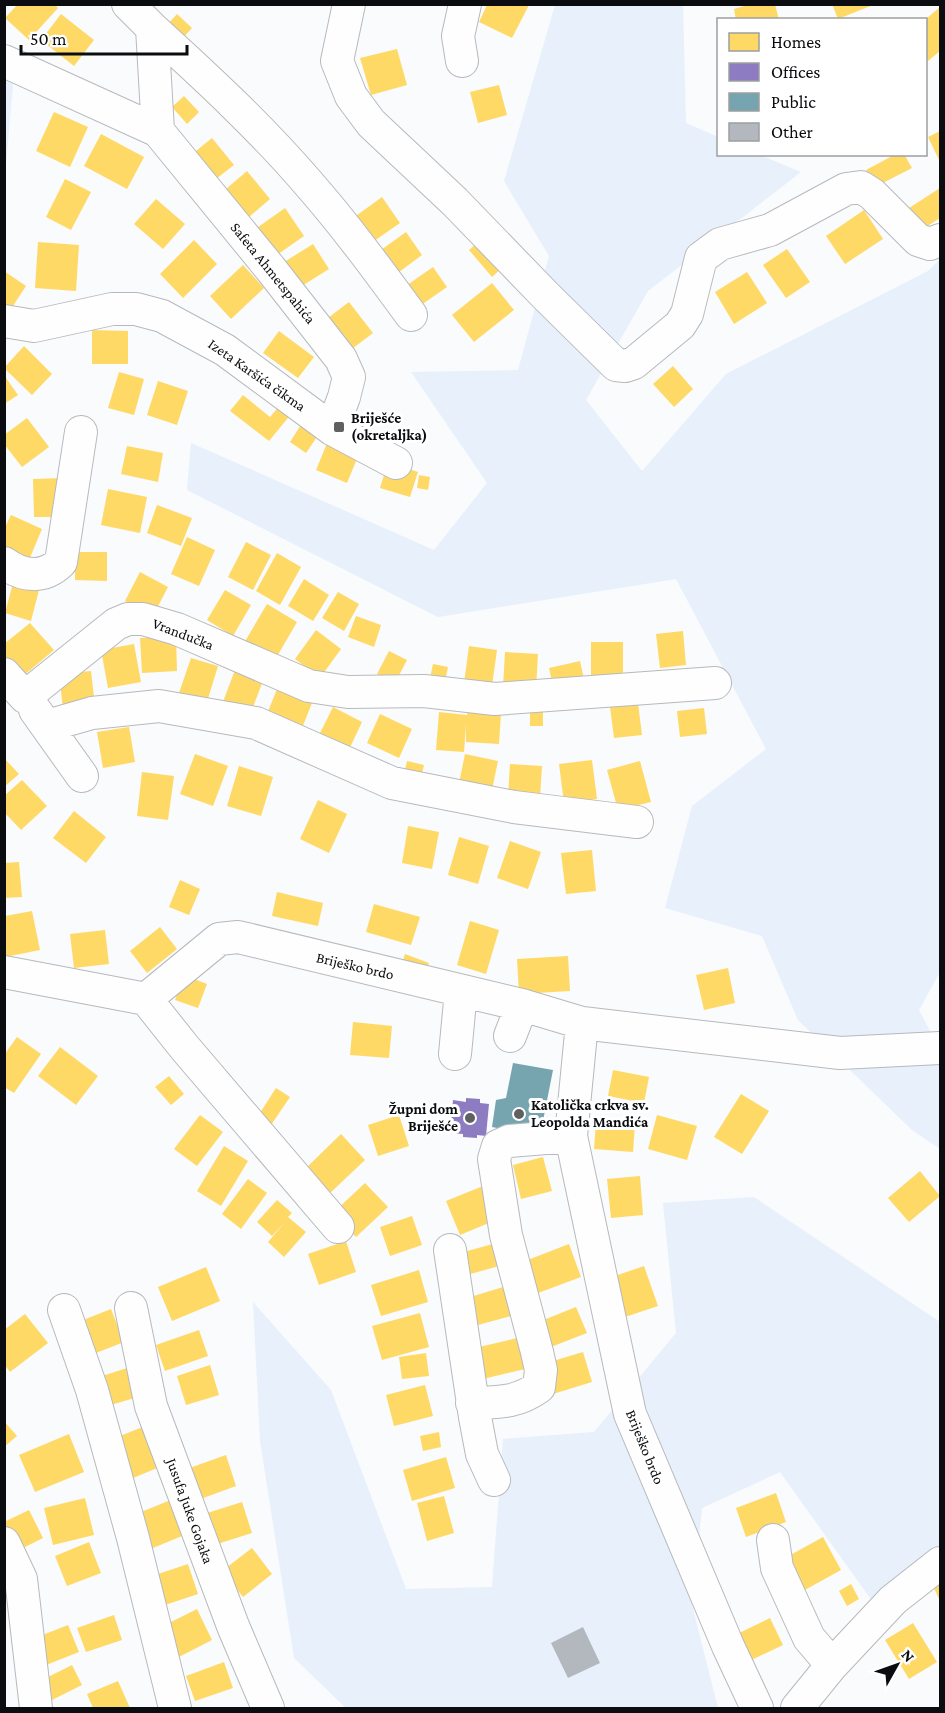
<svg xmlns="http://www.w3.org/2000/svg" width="945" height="1713" font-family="'Crimson Pro',serif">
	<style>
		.green { fill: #e7f0fb }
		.homes { fill: #ffd966 }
		.offices { fill: #8e7cc3 }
		.public { fill: #76a5af }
		.building { fill: #b3b8be }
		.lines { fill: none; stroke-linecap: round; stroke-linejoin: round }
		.minor-casing { stroke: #b7b9bc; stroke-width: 34 }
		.minor { stroke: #fefeff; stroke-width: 32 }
		.poi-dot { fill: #5e6062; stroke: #fff; stroke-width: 2 }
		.labels { text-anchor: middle; stroke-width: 6; stroke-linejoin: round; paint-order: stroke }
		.street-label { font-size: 15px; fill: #0a0c0f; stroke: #fff }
		.poi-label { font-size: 15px; font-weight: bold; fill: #0a0c0f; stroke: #fff; text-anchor: start }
	</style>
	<rect width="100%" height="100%" fill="#f9fbfd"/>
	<!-- green -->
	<path class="green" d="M555,5H683L686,123L718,137V154L760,155L801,172L648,291L586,400L642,471L726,374L928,271L940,259V972L919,1010L940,1050V1149L912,1130L798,1020L762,936L665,908L692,806L766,749L676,579L438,617L187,490L191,443L434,550L487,483L411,372L518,370L549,256L504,181Z
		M5,80L13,84L5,177Z
		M754,1197L940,1322V1544L880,1612L780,1472L702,1508L692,1605L718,1708H346L294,1658L260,1441L253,1302L331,1390L406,1589L492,1587L503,1439L594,1432L676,1333L663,1203Z"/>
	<!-- homes -->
	<path class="homes" d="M18,4H54L58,8L29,40L5,18Z
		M751,4H775L779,20H736L734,9Z
		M832,4H873V5L838,19Z
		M487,5H529L512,38L479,22Z
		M940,7V51L928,61L926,57V19Z
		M61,14L94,40L74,66L41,40Z
		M177,14L192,28L181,40L166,26Z
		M397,49L407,85L371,95L360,58Z
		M499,85L507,115L478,123L470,92Z
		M184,96L199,112L187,124L172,107Z
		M54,112L88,127L70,167L36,151Z
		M940,131V162L928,137Z
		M101,134L144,157L127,189L84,166Z
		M212,138L234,165L207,186L186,159Z
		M896,154H904L912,168L875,187L866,170Z
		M247,171L270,199L242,223L219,195Z
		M65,179L91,192L71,230L46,217Z
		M940,188V218L920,231L906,210Z
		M382,197L400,223L367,246L349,221Z
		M156,199L185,224L163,249L134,224Z
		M285,208L304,236L274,257L254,230Z
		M864,210L883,239L845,264L826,236Z
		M406,232L422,255L391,278L374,255Z
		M194,240L217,264L183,298L160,274Z
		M479,241L503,267L492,277L469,250Z
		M38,242L79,245L76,291L35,288Z
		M313,244L329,269L297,289L281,264Z
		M787,249L810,282L786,298L763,265Z
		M243,265L264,288L231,319L210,296Z
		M433,267L447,287L414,310L400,290Z
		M4,271L26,286L7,315L4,313Z
		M747,272L767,303L734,324L715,292Z
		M492,283L514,310L474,342L452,315Z
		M349,302L373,333L344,355L320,324Z
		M92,330L128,331V364H92Z
		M279,331L314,357L298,378L263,353Z
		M24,346L52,374L32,395L4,368Z
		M673,366L693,389L674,407L653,384Z
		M119,372L144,379L134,415L108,408Z
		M4,375L18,395L4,404Z
		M158,381L188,391L177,425L147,415Z
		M243,395L270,417L281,404L292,413L269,441L230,411Z
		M306,417L323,428L306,453L290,442Z
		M27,418L49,447L22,467L4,444V435Z
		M330,436L361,449L347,483L316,470Z
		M127,446L163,453L158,482L121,474Z
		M388,462L418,472L410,497L380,488Z
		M419,475L430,477L428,490L417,488Z
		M63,478L64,517H34L33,479Z
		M108,489L147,497L140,533L101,525Z
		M157,505L192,518L181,546L147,533Z
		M11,515L42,529L29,560L4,549V529Z
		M187,537L215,550L199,586L171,574Z
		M246,542L271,555L253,590L228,577Z
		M75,552H107V581L75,580Z
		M277,553L301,567L280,605L256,591Z
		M140,572L168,587L153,616L125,601Z
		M304,579L329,595L313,621L288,606Z
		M13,583L39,590L31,621L5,613Z
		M225,590L251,605L233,636L207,620Z
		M338,592L359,604L344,631L322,618Z
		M267,604L297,622L275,660L244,643Z
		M356,616L381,625L374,647L348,637Z
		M30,623L54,650L22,677L4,655V644Z
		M316,630L341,649L320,678L295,659Z
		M683,631L686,665L660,668L656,634Z
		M176,637L177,671L142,673L140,638Z
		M591,642H623V679H591Z
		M134,644L141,682L108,688L101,650Z
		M469,646L497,650L492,686L464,683Z
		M389,651L407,660L395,683L377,674Z
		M505,652L538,654L536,689L503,687Z
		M191,658L218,666L207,702L179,693Z
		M580,661L584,679L553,686L549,668Z
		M433,664L448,667L445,681L430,678Z
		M235,670L263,681L249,717L221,707Z
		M91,671L95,706L63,709L59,674Z
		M279,684L314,698L302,728L267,714Z
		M638,703L642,735L614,738L610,707Z
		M530,706H543V726H530Z
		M333,707L362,722L346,756L316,741Z
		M704,708L707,734L680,737L677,711Z
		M468,711L501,713L499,744L466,742V725L464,752L436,750L439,712L467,715Z
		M380,714L412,729L399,758L367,743Z
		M129,727L135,762L103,768L97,732Z
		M195,754L228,766L213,806L180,794Z
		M465,754L498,761L491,795L458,788Z
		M4,758L19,774L4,787Z
		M592,760L597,799L564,803L559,764Z
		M407,761L424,765L419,786L402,783Z
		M640,761L651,802L618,810L607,770Z
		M510,764L542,766L540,798L508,796Z
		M239,766L273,777L261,816L227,806Z
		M142,772L174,776L168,820L137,816Z
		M22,780L47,806L21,830L4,812V796Z
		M318,800L347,814L329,853L300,839Z
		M74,811L106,837L86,863L53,838Z
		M408,826L439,832L432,869L402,863Z
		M459,837L489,846L478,884L448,875Z
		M510,841L541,852L528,889L497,878Z
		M592,850L596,891L566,894L561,853Z
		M19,862L22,897L4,898V863Z
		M180,880L200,889L189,915L169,907Z
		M277,892L323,903L318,926L272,916Z
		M374,904L420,917L411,945L366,932Z
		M32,911L40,950L5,957V916Z
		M470,921L499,930L486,974L457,965Z
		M160,927L177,949L147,973L130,951Z
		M105,930L109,964L74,968L70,934Z
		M405,954L429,963L425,974L401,966Z
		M568,956L570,991L519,994L517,959Z
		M728,968L735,1003L704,1010L696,975Z
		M184,975L207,984L198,1008L175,1000Z
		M353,1022L392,1026L389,1058L350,1055Z
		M17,1037L41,1054L14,1093L4,1087V1055Z
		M60,1047L98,1076L76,1105L38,1076Z
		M613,1070L649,1077L644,1103L608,1096Z
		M169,1076L184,1094L171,1105L155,1087Z
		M276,1088L290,1097L269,1128L256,1119Z
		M741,1094L769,1111L742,1154L714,1137Z
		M200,1115L223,1132L197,1166L174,1149Z
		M399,1115L409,1146L378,1156L368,1125Z
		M657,1115L697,1126L687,1160L648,1149Z
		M596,1121L635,1124L633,1152L594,1149Z
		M341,1134L365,1160L328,1195L304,1170Z
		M224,1146L248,1161L221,1206L197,1191Z
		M543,1157L552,1191L521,1199L513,1165Z
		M920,1171L940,1196L909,1222L888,1198Z
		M640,1176L643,1215L611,1218L607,1179Z
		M248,1179L267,1193L241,1229L222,1214Z
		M365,1183L388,1207L356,1237L333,1213Z
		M483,1186L496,1220L460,1235L446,1201Z
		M277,1200L292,1213L288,1217L306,1232L284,1257L268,1242L285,1222L272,1236L257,1222Z
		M412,1216L422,1245L390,1256L380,1227Z
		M346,1241L356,1272L319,1285L308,1254Z
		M500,1242L506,1264L467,1275L460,1253Z
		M569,1244L581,1277L538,1293L525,1261Z
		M644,1266L658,1306L619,1319L606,1279Z
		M206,1267L220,1301L172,1321L158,1287Z
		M419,1270L428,1302L381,1316L371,1285Z
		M510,1285L518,1314L478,1325L470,1297Z
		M576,1307L587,1333L551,1347L541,1321Z
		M111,1309L124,1342L91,1355L78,1322Z
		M420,1313L429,1347L382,1360L372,1326Z
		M25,1314L48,1343L10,1372L4,1364V1330Z
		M199,1330L208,1356L165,1371L156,1345Z
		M517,1338L525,1369L483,1379L475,1348Z
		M583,1352L592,1382L553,1394L543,1364Z
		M426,1353L429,1376L402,1379L399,1357Z
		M210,1365L219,1395L186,1405L177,1376Z
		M130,1367L138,1397L104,1407L96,1378Z
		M425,1385L433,1416L394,1426L386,1395Z
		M4,1421L17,1436L4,1447Z
		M145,1426L162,1466L126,1481L110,1440Z
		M439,1432L441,1447L423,1451L420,1436Z
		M69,1434L84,1472L35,1492L19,1455Z
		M226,1455L236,1486L195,1501L184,1470Z
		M446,1457L455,1488L412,1501L403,1470Z
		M776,1493L786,1522L746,1537L736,1508Z
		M444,1496L454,1533L427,1541L417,1503Z
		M85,1498L94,1535L53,1545L44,1508Z
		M173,1499L187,1534L148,1550L134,1515Z
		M242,1502L252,1533L211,1546L201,1515Z
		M29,1510L43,1538L15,1552L4,1530V1522Z
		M823,1537L841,1570L803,1591L785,1558Z
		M89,1542L101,1573L67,1586L55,1556Z
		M252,1548L272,1574L243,1597L222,1571Z
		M188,1564L198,1594L159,1607L149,1577Z
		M940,1582V1601L933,1586Z
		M851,1584L859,1599L847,1606L839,1591Z
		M197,1609L212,1640L175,1659L159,1628Z
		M114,1615L122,1640L86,1652L77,1628Z
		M770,1618L783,1645L747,1662L735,1635Z
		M913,1623L937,1662L909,1679L885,1640Z
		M68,1625L79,1652L41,1667L30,1640Z
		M224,1662L233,1688L195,1701L186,1676Z
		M72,1665L82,1685L48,1702L38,1682Z
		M118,1681L130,1708H93L87,1694Z"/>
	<!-- offices -->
	<path class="offices" d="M466,1098L480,1099V1103L489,1104L486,1136L477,1135V1138L463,1137V1134L450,1133L453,1100L466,1102Z"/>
	<!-- public -->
	<path class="public" d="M513,1063L553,1070L540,1136L492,1127L496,1100L506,1098Z"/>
	<!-- building -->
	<path class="building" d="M583,1627L600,1663L568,1678L551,1643Z"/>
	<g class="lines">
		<defs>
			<path id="minor" d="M128,4L152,28L158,131
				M349,4L337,61L351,96L371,123L455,202L545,295L616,365L625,366L634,363L680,325L687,314L701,258L720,244L770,230L846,189L861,187L872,194L918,240L930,244L940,240
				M152,28C207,78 261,128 309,184C345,225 378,270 411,315
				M4,61L158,131L270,268L341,359L349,377L344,397L332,429
				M462,61L458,36L465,4
				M4,321L34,326L112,309H136L162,316L225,350L332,429L396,463
				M4,563C23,577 44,579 61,562L81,432
				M4,674L25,697L116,624L128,619H143L177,629L309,686L348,692L424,691L495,699L715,683
				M35,710L82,776
				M47,726L92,713L159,706L256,723L392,783L514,807L637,822
				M4,972L146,999L219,939L238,937L522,1005L582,1023L840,1053L940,1048
				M146,999L185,1048L338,1227
				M582,1023L571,1136L630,1414L728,1646L757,1708
				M510,1036L522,1005
				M455,1054L461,991
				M450,1250L475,1417L482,1454L494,1480
				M131,1308L151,1406L233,1626L268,1708
				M64,1310L92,1390L133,1538L175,1708
				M472,1403C499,1402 517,1403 539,1387L541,1370L537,1352L506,1235L494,1159L498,1146L509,1141L571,1136
				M773,1540L777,1568L809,1638L832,1665
				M4,1543L21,1579L36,1708
				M797,1708L832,1665L893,1600L940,1563"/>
		</defs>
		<!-- minor casing -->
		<use href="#minor" class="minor-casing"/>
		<!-- minor -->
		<use href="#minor" class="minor"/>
	</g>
	<!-- markers -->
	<g class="poi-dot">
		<rect x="333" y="421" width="12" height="12" rx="3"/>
		<circle cx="519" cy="1114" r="6"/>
		<circle cx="470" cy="1118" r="6"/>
	</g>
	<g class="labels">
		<!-- street labels -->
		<g class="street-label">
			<text transform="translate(273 273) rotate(51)" y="5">Safeta Ahmetspahića</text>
			<text transform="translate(257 375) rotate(35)" y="5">Izeta Karšića čikma</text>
			<text transform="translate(183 634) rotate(21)" y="5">Vrandučka</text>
			<text transform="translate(355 966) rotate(13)" y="5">Briješko brdo</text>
			<text transform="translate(645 1447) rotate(68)" y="5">Briješko brdo</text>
			<text transform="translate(190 1511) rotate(70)" y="5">Jusufa Juke Gojaka</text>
		</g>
		<!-- poi labels -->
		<g class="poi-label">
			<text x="351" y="423">Briješće<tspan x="351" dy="17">(okretaljka)</tspan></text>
			<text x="531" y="1110">Katolička crkva sv.<tspan x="531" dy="17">Leopolda Mandića</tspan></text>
			<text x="458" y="1114" text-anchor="end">Župni dom<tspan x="458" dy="17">Briješće</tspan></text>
		</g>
	</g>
	<!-- border -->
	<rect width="945" height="1713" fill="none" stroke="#0a0c0f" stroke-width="12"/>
	<!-- legend -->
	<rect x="717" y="18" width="210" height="138" fill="#ffffff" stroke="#9d9e9f" stroke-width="1.5"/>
	<rect x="729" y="33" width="30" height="18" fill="#ffd966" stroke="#9d9e9f" stroke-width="1.5"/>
	<text x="771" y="48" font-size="18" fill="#0a0c0f">Homes</text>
	<rect x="729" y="63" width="30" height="18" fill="#8e7cc3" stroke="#9d9e9f" stroke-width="1.5"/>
	<text x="771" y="78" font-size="18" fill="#0a0c0f">Offices</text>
	<rect x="729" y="93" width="30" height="18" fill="#76a5af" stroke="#9d9e9f" stroke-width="1.5"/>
	<text x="771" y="108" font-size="18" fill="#0a0c0f">Public</text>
	<rect x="729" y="123" width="30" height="18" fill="#b3b8be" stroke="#9d9e9f" stroke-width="1.5"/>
	<text x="771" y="138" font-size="18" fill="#0a0c0f">Other</text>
	<!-- north arrow -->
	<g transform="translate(897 1665) rotate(50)" stroke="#ffffff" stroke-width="4.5" paint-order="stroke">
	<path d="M0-4.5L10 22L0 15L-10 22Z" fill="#0a0c0f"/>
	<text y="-9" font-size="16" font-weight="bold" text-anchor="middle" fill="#0a0c0f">N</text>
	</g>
	<!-- scale -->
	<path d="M21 45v9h166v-9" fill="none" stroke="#0a0c0f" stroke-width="3"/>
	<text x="30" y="45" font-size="18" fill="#0a0c0f" stroke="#ffffff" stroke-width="4.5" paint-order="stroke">50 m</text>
</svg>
